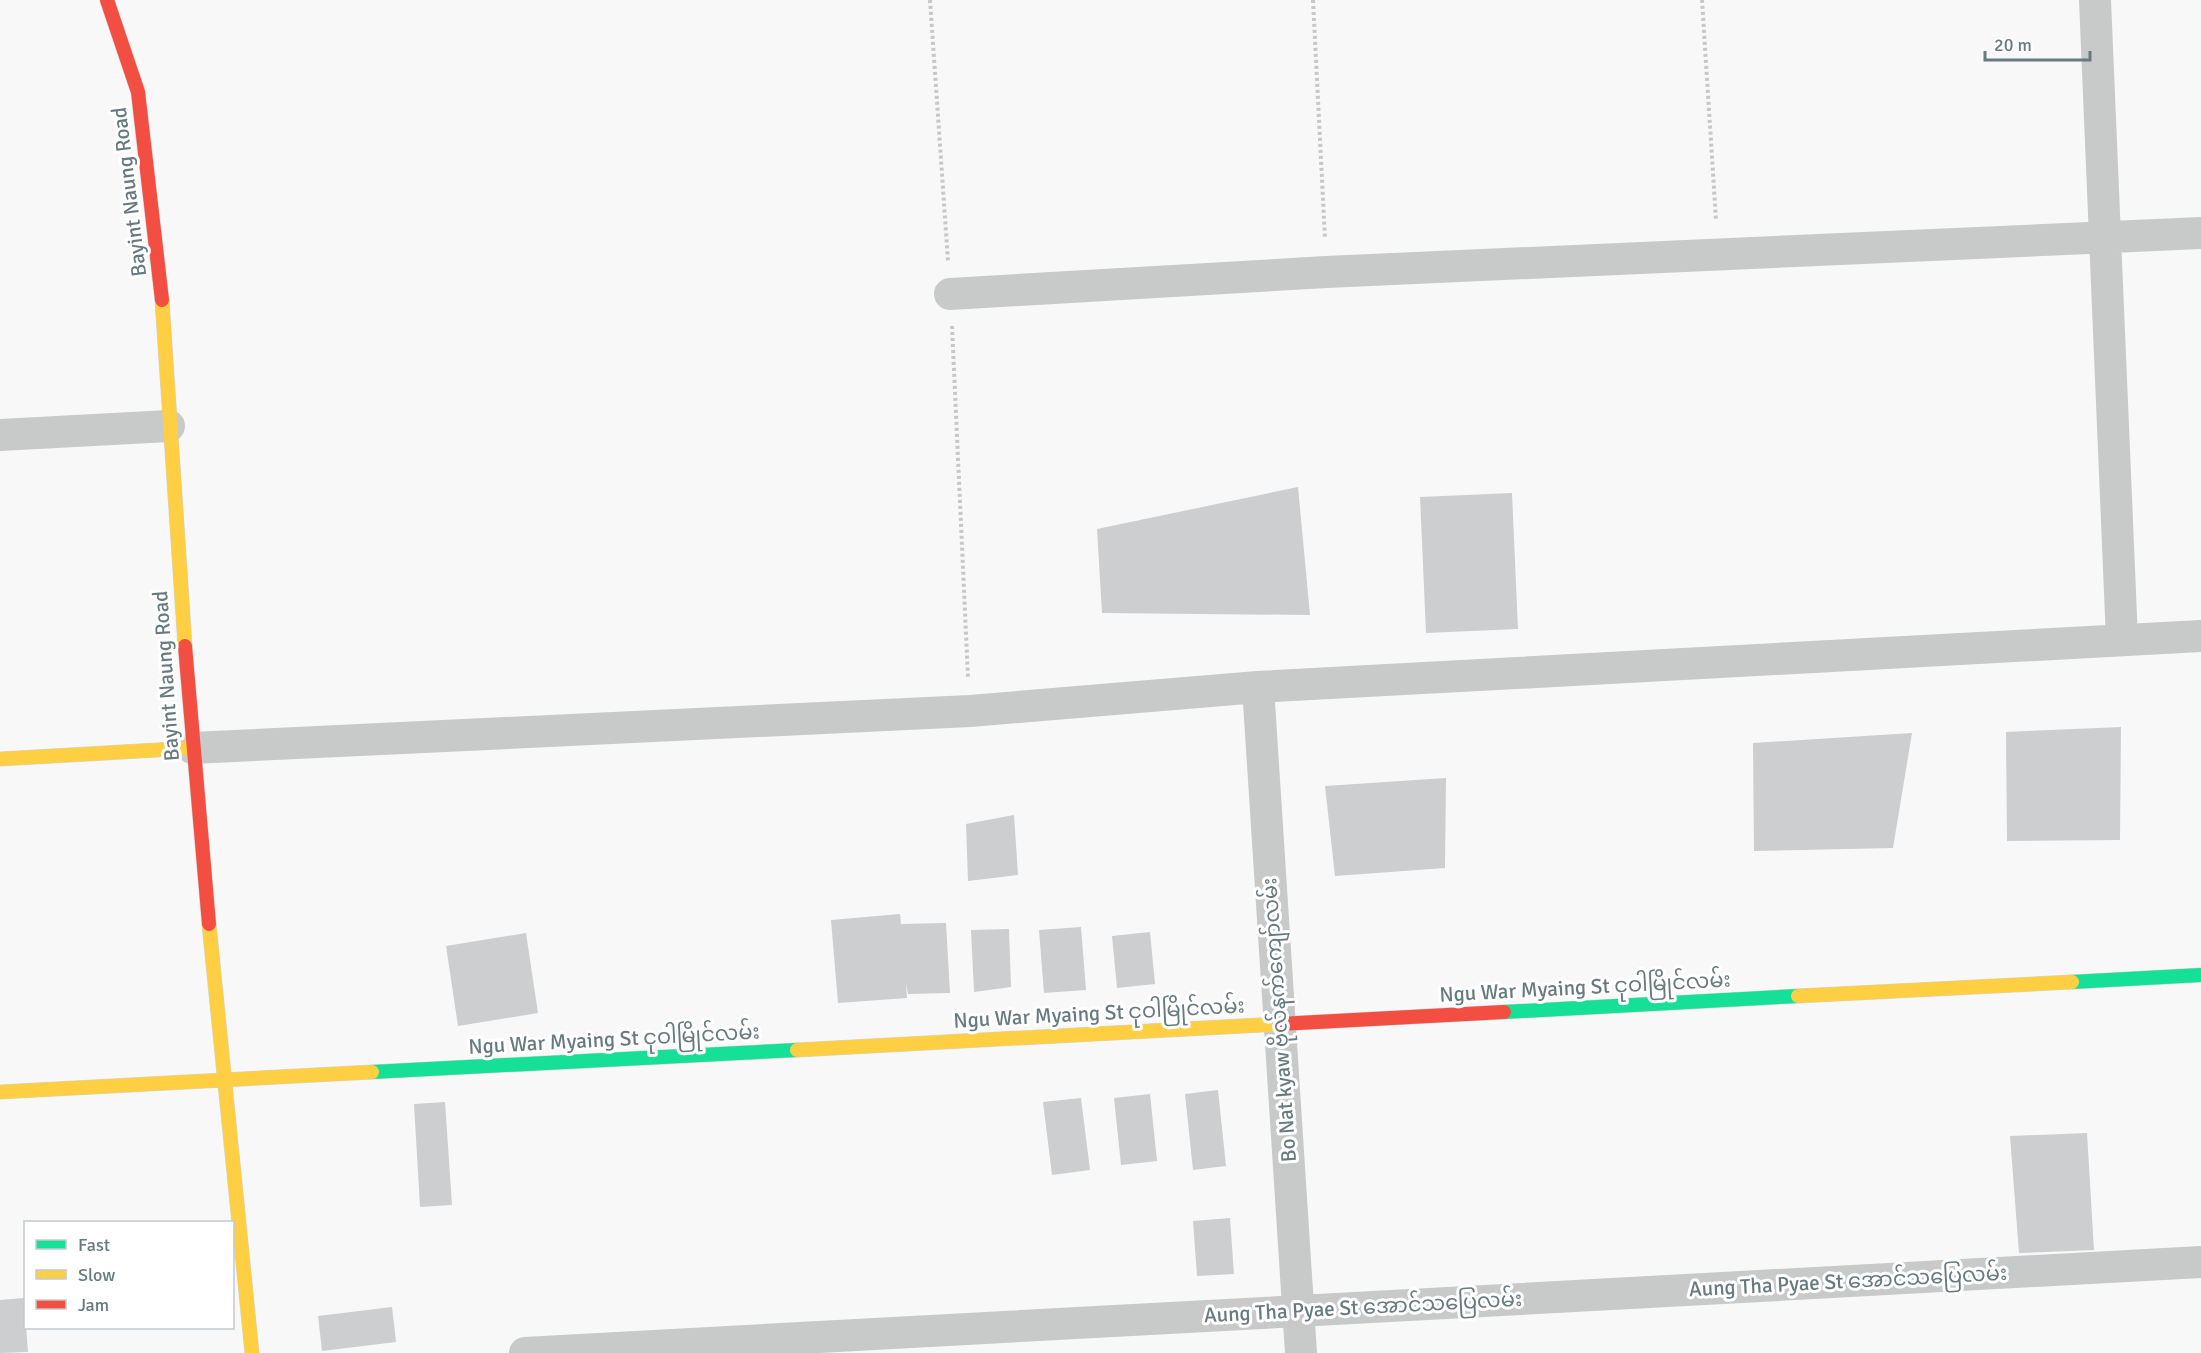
<svg xmlns="http://www.w3.org/2000/svg" width="2201" height="1353" font-family="Signika,'Noto Sans Myanmar',sans-serif">
	<style>
		.building { fill: #cccecf }
		.lines { fill: none; stroke-linecap: round; stroke-linejoin: round }
		.fast-casing { stroke: #d3d4d5; stroke-width: 15 }
		.slow-casing { stroke: #d3d4d5; stroke-width: 15 }
		.jam-casing { stroke: #d3d4d5; stroke-width: 15 }
		.path { stroke: #c5c7c8; stroke-width: 4; stroke-dasharray: 3 3; stroke-linecap: butt }
		.street { stroke: #c8c9c9; stroke-width: 32 }
		.fast { stroke: #16e098; stroke-width: 14 }
		.slow { stroke: #ffcf43; stroke-width: 14 }
		.jam { stroke: #f24e42; stroke-width: 14 }
		.labels { text-anchor: middle; stroke-width: 6; stroke-linejoin: round; paint-order: stroke }
		.street-label { font-size: 21px; fill: #667a7f; stroke: #fff }
	</style>
	<rect width="100%" height="100%" fill="#f8f8f8"/>
	<!-- building -->
	<path class="building" d="M1298,487L1310,615L1102,613L1097,529Z
		M1512,493L1518,629L1426,633L1420,497Z
		M2121,727L2120,840L2007,841L2006,732Z
		M1912,733L1893,848L1754,851L1753,743Z
		M1446,778L1445,868L1335,876L1325,786Z
		M1014,815L1018,875L968,881L966,824Z
		M900,914L901,924L946,923L950,993L908,994L906,983L907,998L838,1003L831,920Z
		M1081,927L1086,990L1044,993L1039,930Z
		M1009,929L1011,987L974,992L971,930Z
		M1150,932L1155,984L1117,988L1112,936Z
		M526,933L538,1013L458,1026L446,946Z
		M1218,1090L1226,1166L1193,1170L1185,1094Z
		M1150,1094L1157,1161L1121,1165L1114,1098Z
		M1081,1098L1090,1170L1052,1175L1043,1102Z
		M445,1102L452,1205L420,1207L414,1104Z
		M2087,1133L2094,1250L2019,1253L2010,1136Z
		M1230,1218L1234,1274L1197,1276L1193,1221Z
		M24,1298L28,1352L0,1353V1300Z
		M392,1307L396,1342L322,1351L318,1316Z"/>
	<g class="lines">
		<defs>
			<path id="fast" d="M2072,982L2201,975
				M1504,1012L1798,996
				M372,1072L797,1050"/>
			<path id="slow" d="M162,300L185,646
				M0,759L192,748
				M209,924L252,1353
				M1798,996L2072,982
				M797,1050L1279,1024
				M0,1092L372,1072"/>
			<path id="jam" d="M107,0L138,92L162,300
				M185,646L209,924
				M1279,1024L1504,1012"/>
		</defs>
		<!-- fast casing -->
		<use href="#fast" class="fast-casing"/>
		<!-- slow casing -->
		<use href="#slow" class="slow-casing"/>
		<!-- jam casing -->
		<use href="#jam" class="jam-casing"/>
		<!-- path -->
		<path class="path" d="M930,0L948,261
			M1313,0L1325,239
			M1702,0L1716,220
			M952,326L968,678"/>
		<!-- street -->
		<path class="street" d="M2095,0L2122,640
			M950,294L1326,272L2201,233
			M0,435L169,426
			M1258,687L1301,1353
			M192,748L970,711L1258,687L2201,636
			M525,1353L2201,1262"/>
		<!-- fast -->
		<use href="#fast" class="fast"/>
		<!-- slow -->
		<use href="#slow" class="slow"/>
		<!-- jam -->
		<use href="#jam" class="jam"/>
	</g>
	<g class="labels">
		<!-- street labels -->
		<g class="street-label">
			<text transform="translate(129 192) rotate(-97)" y="7">Bayint Naung Road</text>
			<text transform="translate(166 676) rotate(-94)" y="7">Bayint Naung Road</text>
			<text transform="translate(1585 987) rotate(-3)" y="7">Ngu War Myaing St ငုဝါမြိုင်လမ်း</text>
			<text transform="translate(1099 1013) rotate(-3)" y="7">Ngu War Myaing St ငုဝါမြိုင်လမ်း</text>
			<text transform="translate(1279 1020) rotate(-94)" y="7">Bo Nat kyaw ဗိုလ်နက်ကျော်လမ်း</text>
			<text transform="translate(614 1039) rotate(-3)" y="7">Ngu War Myaing St ငုဝါမြိုင်လမ်း</text>
			<text transform="translate(1848 1281) rotate(-3)" y="7">Aung Tha Pyae St အောင်သပြေလမ်း</text>
			<text transform="translate(1363 1307) rotate(-3)" y="7">Aung Tha Pyae St အောင်သပြေလမ်း</text>
		</g>
	</g>
	<!-- legend -->
	<rect x="24" y="1221" width="210" height="108" fill="#ffffff" stroke="#c2cacc" stroke-width="1.5"/>
	<rect x="36" y="1240" width="30" height="9" fill="#16e098" stroke="#c2cacc" stroke-width="1.5"/>
	<text x="78" y="1251" font-size="18" fill="#667a7f">Fast</text>
	<rect x="36" y="1270" width="30" height="9" fill="#ffcf43" stroke="#c2cacc" stroke-width="1.5"/>
	<text x="78" y="1281" font-size="18" fill="#667a7f">Slow</text>
	<rect x="36" y="1300" width="30" height="9" fill="#f24e42" stroke="#c2cacc" stroke-width="1.5"/>
	<text x="78" y="1311" font-size="18" fill="#667a7f">Jam</text>
	<!-- scale -->
	<path d="M1985 51v9h105v-9" fill="none" stroke="#667a7f" stroke-width="3"/>
	<text x="1994" y="51" font-size="18" fill="#667a7f" stroke="#ffffff" stroke-width="4.5" paint-order="stroke">20 m</text>
</svg>
